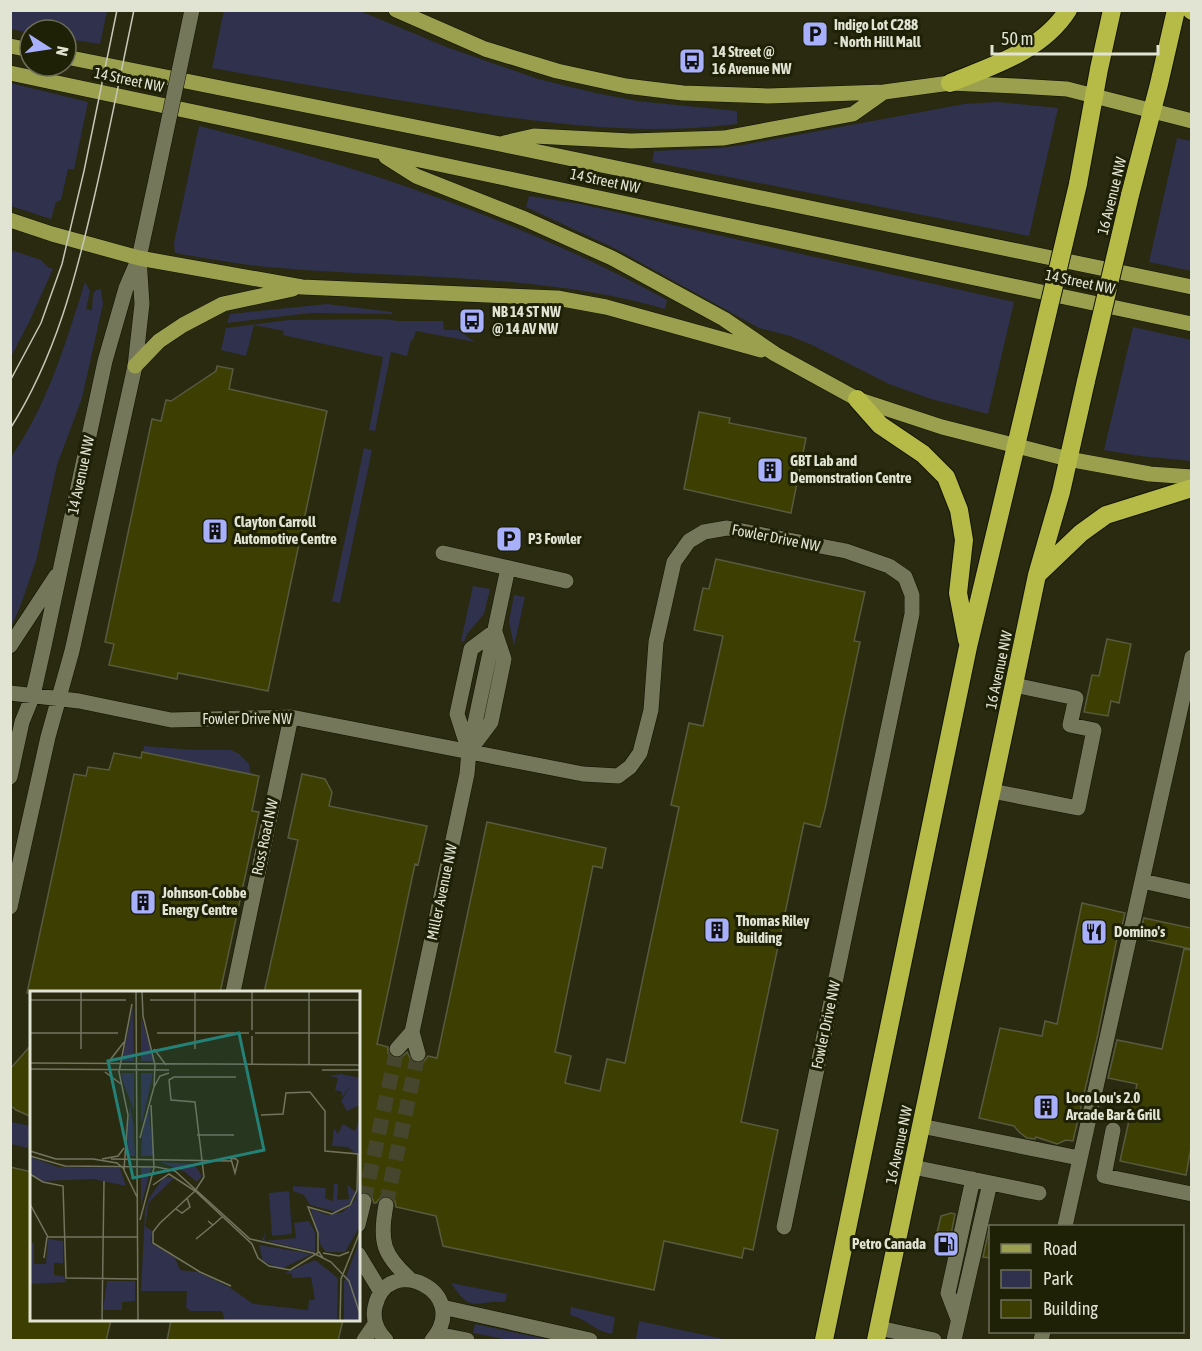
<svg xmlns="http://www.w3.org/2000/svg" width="1202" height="1351" font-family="'Asap Condensed',sans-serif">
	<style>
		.green { fill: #2f314d }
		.building { fill: #3d3f02; stroke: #585a3f; stroke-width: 1.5 }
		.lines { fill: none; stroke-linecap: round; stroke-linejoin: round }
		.minor-tunnel { stroke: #45462d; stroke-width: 15; stroke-dasharray: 15 8; stroke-linecap: butt }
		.minor-casing { stroke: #121300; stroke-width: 16 }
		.major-casing { stroke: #121300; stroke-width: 16 }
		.highway-casing { stroke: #121300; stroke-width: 20 }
		.minor { stroke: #74775a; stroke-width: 15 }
		.major { stroke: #9ba04e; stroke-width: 15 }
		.highway { stroke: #b5bb46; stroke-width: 18 }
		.tram { stroke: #c6c7b6; stroke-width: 1.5 }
		.minor-bridge-casing { stroke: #121300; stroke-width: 16; stroke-linecap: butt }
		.highway-bridge-casing { stroke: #121300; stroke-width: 20; stroke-linecap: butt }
		.minor-bridge { stroke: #74775a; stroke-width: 15 }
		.highway-bridge { stroke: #b5bb46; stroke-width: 18 }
		.labels { text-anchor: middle; stroke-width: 6; stroke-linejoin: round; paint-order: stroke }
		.poi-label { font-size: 15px; font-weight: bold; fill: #e1e3d3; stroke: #1f2107; text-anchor: start }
		.street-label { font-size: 15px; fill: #e1e3d3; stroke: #1f2107 }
		.inset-road { fill: none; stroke: #73745e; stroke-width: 1.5 }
		.view { fill: #248178; fill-opacity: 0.15; stroke: #248178; stroke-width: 3 }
		.inset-edge { fill: none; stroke: #e1e3d3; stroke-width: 3 }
	</style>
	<rect width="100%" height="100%" fill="#292a10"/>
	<!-- green -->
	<path class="green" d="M11,10H107V11L100,44L66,39V30H30V33L11,29Z
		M224,10L360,11L449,48L538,79L591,92L637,101L737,111V124C633,137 544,123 441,107C365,95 288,82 212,68Z
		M10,83L88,102L74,169H68L61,200L56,202L51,219L11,206Z
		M997,102L1058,108L1029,236L652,162L654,151L720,148L743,145L964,104Z
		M199,126C360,166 521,220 667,300L665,309C539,273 408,279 279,268C244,265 209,259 175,253L174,243Z
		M1177,138L1191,141V271L1149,262Z
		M529,196L580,204L1014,302L988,414L931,399L889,384L812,345L790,336L759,328L616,249L526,207Z
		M11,250L41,260L48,267L53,269L29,322L11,357Z
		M85,282L90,291L86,309L92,310L93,294L96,290L101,289L103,304L82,398L57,465L36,561L20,607L11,627V457C47,406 66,342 85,282Z
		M327,304L392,312V314L311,313L227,323L230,314Z
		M382,319L398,321H443L444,330H458L475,342L416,331L413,340H411L407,356L391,352L375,431L369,430L383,357L283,335L284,331L254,325L246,356L221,350L226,328L288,320Z
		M1133,327L1191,340V461L1140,456L1104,450Z
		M364,448L372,450L340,603L332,601Z
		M473,586L490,589L484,614L467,634L464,642L461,641Z
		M514,595L525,597L514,646L509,621Z
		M144,746L193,750H231L239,754L249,764L251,775L143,752Z
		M11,1122L31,1126L28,1148L11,1144Z
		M451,1283L507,1294L505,1302C475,1300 472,1315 451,1283Z
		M571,1307L615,1317L612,1334C594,1331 589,1320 570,1315Z
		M639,1321L728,1340L636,1339Z
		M475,1324L550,1340H509L473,1333Z"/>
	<!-- building -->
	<path class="building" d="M217,366L233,369L229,389L327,411L268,691L178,673L177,679L109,665L114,644L105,642L152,419L161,421L166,400L171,401L216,371Z
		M699,412L730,418L729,423L806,438L791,513L684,489Z
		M716,559L865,592L854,641L860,642L825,809L820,827L804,823L741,1122L778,1130L753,1250L744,1248L742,1258L664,1241L654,1290L443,1246L436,1216L396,1207L395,1201L388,1196H382L376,1203H374L371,1194L367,1192L358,1193V993H264L298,840L288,838L302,774L325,779L332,792L329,806L427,826L418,865L415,864L377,1044L388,1047V1053L395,1058H401L407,1052L411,1060L416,1064L424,1061L428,1056L437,1058L487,822L606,848L602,868L593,866L555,1052L571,1056L565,1083L600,1091L607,1059L625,1063L679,807L671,805L689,723L703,726L723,636L694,630L703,588L709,589Z
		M1107,639L1131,644L1119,703L1111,701L1108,716L1084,712L1092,675L1099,676Z
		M142,752L259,776L252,811L259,812L220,993H27L74,774L86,776L88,767L109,770L114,753L141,758Z
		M1082,903L1125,913L1120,934L1118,933L1098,1034L1073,1141L1066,1140L1057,1144L1036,1137L1035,1139L1027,1138L1019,1132L1014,1126L979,1118L1000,1028L1042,1036L1045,1021L1057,1024Z
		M1144,918L1191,928V949L1139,938Z
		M1184,949L1191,950V1148L1186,1175L1120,1161L1137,1084L1108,1078L1117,1040L1162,1049Z
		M32,1044V1117L16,1110L10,1105V1069Z
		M10,1167L32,1172V1320H111L106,1341H10Z
		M951,1213L955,1214L948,1250L940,1247L936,1237L941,1216Z
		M990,1224V1258L983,1257Z
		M171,1320H343L338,1341H167Z"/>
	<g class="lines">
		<!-- minor-tunnel -->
		<path class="minor-tunnel" d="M364,1201L397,1049
			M386,1205L418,1054"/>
		<defs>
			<path id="minor" d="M443,553L566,581
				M10,646L56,576
				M10,693L79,701L171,720L291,717L583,774L618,776L630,767L640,753L651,710L656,642L674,562L689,541L704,532L727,528L846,551L889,566L905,577L912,595V614L784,1227
				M473,746L491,722L504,659L495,632
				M469,751L457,714L471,649L495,631
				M10,777L22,722L33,695L44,646L105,361L126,288L139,258L157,175
				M992,791L1078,808L1094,730L1070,725L1076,698L1014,685
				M1142,881L1192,892
				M10,907L48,737L72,651L135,366L142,304L139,258
				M233,992L291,717
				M397,1049L412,1032
				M418,1054L412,1032L467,774L469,751L508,568
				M921,1126L1079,1158
				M1113,1130L1104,1176L1192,1194
				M913,1167L1039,1193
				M386,1205C379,1242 383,1255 411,1280
				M358,1225L364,1201
				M1065,1226L1192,657
				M358,1254L381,1292
				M442,1307L590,1340
				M958,1319L948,1293L973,1179
				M879,1328L934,1340
				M437,1334L467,1340
				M364,1340L375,1324
				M386,1340C377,1331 372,1321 375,1307C387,1251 473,1292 432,1340
				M954,1340L990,1183
				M1041,1340L1043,1332"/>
			<path id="major" d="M396,10L485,49L557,71L626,86L683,93L768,96L884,92L950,83L1016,86L1067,89L1192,121
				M10,46L30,50
				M66,57L500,144L1192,287
				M10,73L1192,324
				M504,143L534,136L631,141L724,138L853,114L884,92
				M386,157L416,176L525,219L612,258L724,319L775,354L857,399L942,427L1068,459L1150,474L1192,477
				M10,220L52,234L139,258L302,287L557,298L606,307L761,350
				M135,366L159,341L183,325L223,304L293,289"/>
			<path id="highway" d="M1191,10L1192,11
				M950,83C992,66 1042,51 1068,10
				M1078,184L1099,69L1112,10
				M1130,195L1159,84L1176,10
				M857,399L880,425L923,454L946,477L959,510L964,540L958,593L967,640
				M1038,574L1081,533L1106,515L1192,488
				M824,1340L968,647L1034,370
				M876,1340L1037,575L1061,492L1086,381"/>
		</defs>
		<!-- minor casing -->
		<use href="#minor" class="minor-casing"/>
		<!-- major casing -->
		<use href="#major" class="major-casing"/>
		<!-- highway casing -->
		<use href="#highway" class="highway-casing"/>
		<!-- minor -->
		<use href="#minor" class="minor"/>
		<!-- major -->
		<use href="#major" class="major"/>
		<!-- highway -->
		<use href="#highway" class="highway"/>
		<!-- tram -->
		<path class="tram" d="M10,381L41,323L62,264L84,171L117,10
			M10,429C56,356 76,277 95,194C109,133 121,72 134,10"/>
		<defs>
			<path id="minor-bridge" d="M157,175L192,10"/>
			<path id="highway-bridge" d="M1034,370L1078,184
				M1086,381L1130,195"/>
		</defs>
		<!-- minor-bridge casing -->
		<use href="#minor-bridge" class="minor-bridge-casing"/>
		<!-- highway-bridge casing -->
		<use href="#highway-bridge" class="highway-bridge-casing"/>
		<!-- minor-bridge -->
		<use href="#minor-bridge" class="minor-bridge"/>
		<!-- highway-bridge -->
		<use href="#highway-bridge" class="highway-bridge"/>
	</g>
	<!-- icons -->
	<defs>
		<symbol id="parking-square" viewBox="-11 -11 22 22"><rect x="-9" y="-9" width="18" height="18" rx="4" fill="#a8b0fc" stroke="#1f2107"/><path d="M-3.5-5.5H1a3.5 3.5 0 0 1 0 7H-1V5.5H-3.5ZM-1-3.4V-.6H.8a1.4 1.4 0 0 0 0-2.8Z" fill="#111"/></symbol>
		<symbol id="bus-square" viewBox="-11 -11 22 22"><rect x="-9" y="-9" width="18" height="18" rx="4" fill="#a8b0fc" stroke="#1f2107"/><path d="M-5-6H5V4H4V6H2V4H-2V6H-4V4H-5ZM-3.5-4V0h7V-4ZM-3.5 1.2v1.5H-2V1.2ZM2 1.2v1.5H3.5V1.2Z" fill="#111"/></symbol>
		<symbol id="building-square" viewBox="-11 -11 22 22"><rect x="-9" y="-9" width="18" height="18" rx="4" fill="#a8b0fc" stroke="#1f2107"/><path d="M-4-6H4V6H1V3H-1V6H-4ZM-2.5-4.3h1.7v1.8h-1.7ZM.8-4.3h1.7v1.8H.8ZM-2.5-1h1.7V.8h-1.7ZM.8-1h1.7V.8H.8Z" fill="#111"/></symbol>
		<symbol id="restaurant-square" viewBox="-11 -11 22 22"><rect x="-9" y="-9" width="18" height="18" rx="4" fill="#a8b0fc" stroke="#1f2107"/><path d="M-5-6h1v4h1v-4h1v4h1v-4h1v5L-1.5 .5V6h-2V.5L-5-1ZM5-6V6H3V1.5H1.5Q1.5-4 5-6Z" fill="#111"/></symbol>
		<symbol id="fuel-square" viewBox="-11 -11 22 22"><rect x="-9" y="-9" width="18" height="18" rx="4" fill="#a8b0fc" stroke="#1f2107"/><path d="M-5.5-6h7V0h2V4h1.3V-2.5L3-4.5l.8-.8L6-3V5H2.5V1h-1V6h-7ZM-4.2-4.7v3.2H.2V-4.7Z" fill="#111"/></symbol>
	</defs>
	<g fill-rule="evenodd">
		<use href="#parking-square" x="800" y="19" width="30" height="30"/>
		<use href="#bus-square" x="677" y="46" width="30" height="30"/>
		<use href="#bus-square" x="457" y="306" width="30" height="30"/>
		<use href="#building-square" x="755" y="455" width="30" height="30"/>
		<use href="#building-square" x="200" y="516" width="30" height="30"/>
		<use href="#parking-square" x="494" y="524" width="30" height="30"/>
		<use href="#building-square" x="128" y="887" width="30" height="30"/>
		<use href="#building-square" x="702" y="915" width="30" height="30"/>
		<use href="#restaurant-square" x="1079" y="917" width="30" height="30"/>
		<use href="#building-square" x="1031" y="1092" width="30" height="30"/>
		<use href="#fuel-square" x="931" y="1229" width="30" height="30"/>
	</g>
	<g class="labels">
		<!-- poi labels -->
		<g class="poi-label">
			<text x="834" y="30">Indigo Lot C288<tspan x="834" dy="17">- North Hill Mall</tspan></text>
			<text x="712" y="57">14 Street @<tspan x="712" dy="17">16 Avenue NW</tspan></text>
			<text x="492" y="317">NB 14 ST NW<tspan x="492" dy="17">@ 14 AV NW</tspan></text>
			<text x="790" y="466">GBT Lab and<tspan x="790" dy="17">Demonstration Centre</tspan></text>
			<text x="234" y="527">Clayton Carroll<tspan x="234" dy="17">Automotive Centre</tspan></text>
			<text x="528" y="544">P3 Fowler</text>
			<text x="162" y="898">Johnson-Cobbe<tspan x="162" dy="17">Energy Centre</tspan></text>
			<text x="736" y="926">Thomas Riley<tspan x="736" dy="17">Building</tspan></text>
			<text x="1114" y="937">Domino's</text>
			<text x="1066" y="1103">Loco Lou's 2.0<tspan x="1066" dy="17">Arcade Bar &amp; Grill</tspan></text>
			<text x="926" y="1249" text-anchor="end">Petro Canada</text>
		</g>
		<!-- street labels -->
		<g class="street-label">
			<text transform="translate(129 80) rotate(12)" y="5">14 Street NW</text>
			<text transform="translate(605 181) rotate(12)" y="5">14 Street NW</text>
			<text transform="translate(1112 196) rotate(-76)" y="5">16 Avenue NW</text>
			<text transform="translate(1080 282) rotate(12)" y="5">14 Street NW</text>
			<text transform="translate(81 475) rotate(-78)" y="5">14 Avenue NW</text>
			<text transform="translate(776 538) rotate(11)" y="5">Fowler Drive NW</text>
			<text transform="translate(999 670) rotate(-78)" y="5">16 Avenue NW</text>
			<text x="247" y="724">Fowler Drive NW</text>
			<text transform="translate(265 837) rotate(-78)" y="5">Ross Road NW</text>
			<text transform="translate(442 892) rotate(-78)" y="5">Miller Avenue NW</text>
			<text transform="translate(826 1025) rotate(-78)" y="5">Fowler Drive NW</text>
			<text transform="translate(899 1145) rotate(-78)" y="5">16 Avenue NW</text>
		</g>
	</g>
	<!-- overview -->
	<g transform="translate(30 991)">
		<rect width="330" height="330" fill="#292a10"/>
		<path d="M103,16L104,70H92ZM111,25L124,70H111ZM91,82H104V120L93,91ZM111,82H123L112,132L111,127ZM311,83L330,87V114L317,120L311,110L320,96L311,107L312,101L305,99L308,87L299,85ZM100,113L103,130L105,165H95ZM118,116L124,165H111L112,146ZM330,127V166L318,156L302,155L304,137L308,143L313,133L325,140ZM0,166L28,176L90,177L96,195L63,188L13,190L0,182ZM130,171L164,173L172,185L167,191L155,181ZM111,176L121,177L111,215ZM134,186L144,187L119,211L115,235L122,240L121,252L145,267L150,279L167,281L199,296L223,313L278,319L279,309H285L281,286L262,287V283L255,282L285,269L308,287L307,330H195L192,320H160L156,316L157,300H111L115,220L119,207ZM330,187V235L315,261H296L291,255L281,218L298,224L313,221L325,209ZM304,193H308L307,209L319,208L317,193L325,201L321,211L307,221L280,214L274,204L263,200V195L296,197L295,207L303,210ZM259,200L262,243L242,245L239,202ZM279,230L285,241V261L232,249L236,240L234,250L266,247L264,232ZM18,248L33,250V272H24V284L33,285L37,291L0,293V252H4V273H16ZM330,248V330H314V291ZM229,255L230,254L282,263L251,278L233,270ZM77,290H105V310L92,311V319H73Z" fill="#2f314d"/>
		<path class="inset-road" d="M51,0V58M106,0L108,330M165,0V58M222,0V39M279,0V74M0,9H96M120,9H330M102,13L89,81L98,124L94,179L107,206M0,42H88M127,42H219M225,42H330M222,45V74M124,58L136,74M0,72L330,74M77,73L94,51M0,78L139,79M292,79H330M75,81L91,93M206,86H144L139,89L141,109L165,111L174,186L165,200L222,253L228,267L239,275L260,279L289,261L293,267M124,96L130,85L139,82M231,124L253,123L256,102L280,101L295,120V160L328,163L327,199L320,214L302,223L278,216L288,242V262M167,144H204M110,147L124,96L125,74L113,25L112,0M0,160L26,168H64M0,165L35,175L127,176L145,180L220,248L283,262L301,271L319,290L330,323M199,167L206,168L208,170L205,182L201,168M63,168L87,172L94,178M72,168L88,165L94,157M81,168L201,170M0,183L13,191L33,195L36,287L107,288M123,194L139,183L165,200M165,200L130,232L123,241V252L170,281L201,295M0,213L18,246H107M146,218L152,222L160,216L157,207M110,229L124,177L121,114M178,230L183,234L192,226M166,248L183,234M293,262L309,265L319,261M14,267L17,246M72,330L74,190M310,330L311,288L330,241"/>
		<path class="view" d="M209,42L234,159L103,187L78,70Z"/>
		<rect width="330" height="330" class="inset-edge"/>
	</g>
	<!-- border -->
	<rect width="1202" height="1351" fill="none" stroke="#e1e3d3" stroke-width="24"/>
	<!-- legend -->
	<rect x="989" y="1225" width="195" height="108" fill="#1f2107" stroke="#6d6f59" stroke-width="1.5"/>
	<rect x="1001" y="1244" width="30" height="9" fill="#9ba04e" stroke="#6d6f59" stroke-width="1.5"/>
	<text x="1043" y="1255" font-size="18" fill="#e1e3d3">Road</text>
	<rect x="1001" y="1270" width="30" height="18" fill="#2f314d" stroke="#6d6f59" stroke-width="1.5"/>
	<text x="1043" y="1285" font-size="18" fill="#e1e3d3">Park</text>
	<rect x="1001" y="1300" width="30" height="18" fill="#3d3f02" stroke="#6d6f59" stroke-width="1.5"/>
	<text x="1043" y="1315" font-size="18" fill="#e1e3d3">Building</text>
	<!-- north arrow -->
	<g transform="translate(48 48) rotate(102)"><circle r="28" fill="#1f2107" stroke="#6d6f59" stroke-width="1.5"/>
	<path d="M0-4.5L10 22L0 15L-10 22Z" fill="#a8b0fc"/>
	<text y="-9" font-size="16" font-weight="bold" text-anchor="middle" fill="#e1e3d3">N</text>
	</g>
	<!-- scale -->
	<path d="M992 45v9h166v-9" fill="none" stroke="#e1e3d3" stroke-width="3"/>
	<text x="1001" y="45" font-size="18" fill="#e1e3d3" stroke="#1f2107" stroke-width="4.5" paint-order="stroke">50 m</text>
</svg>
